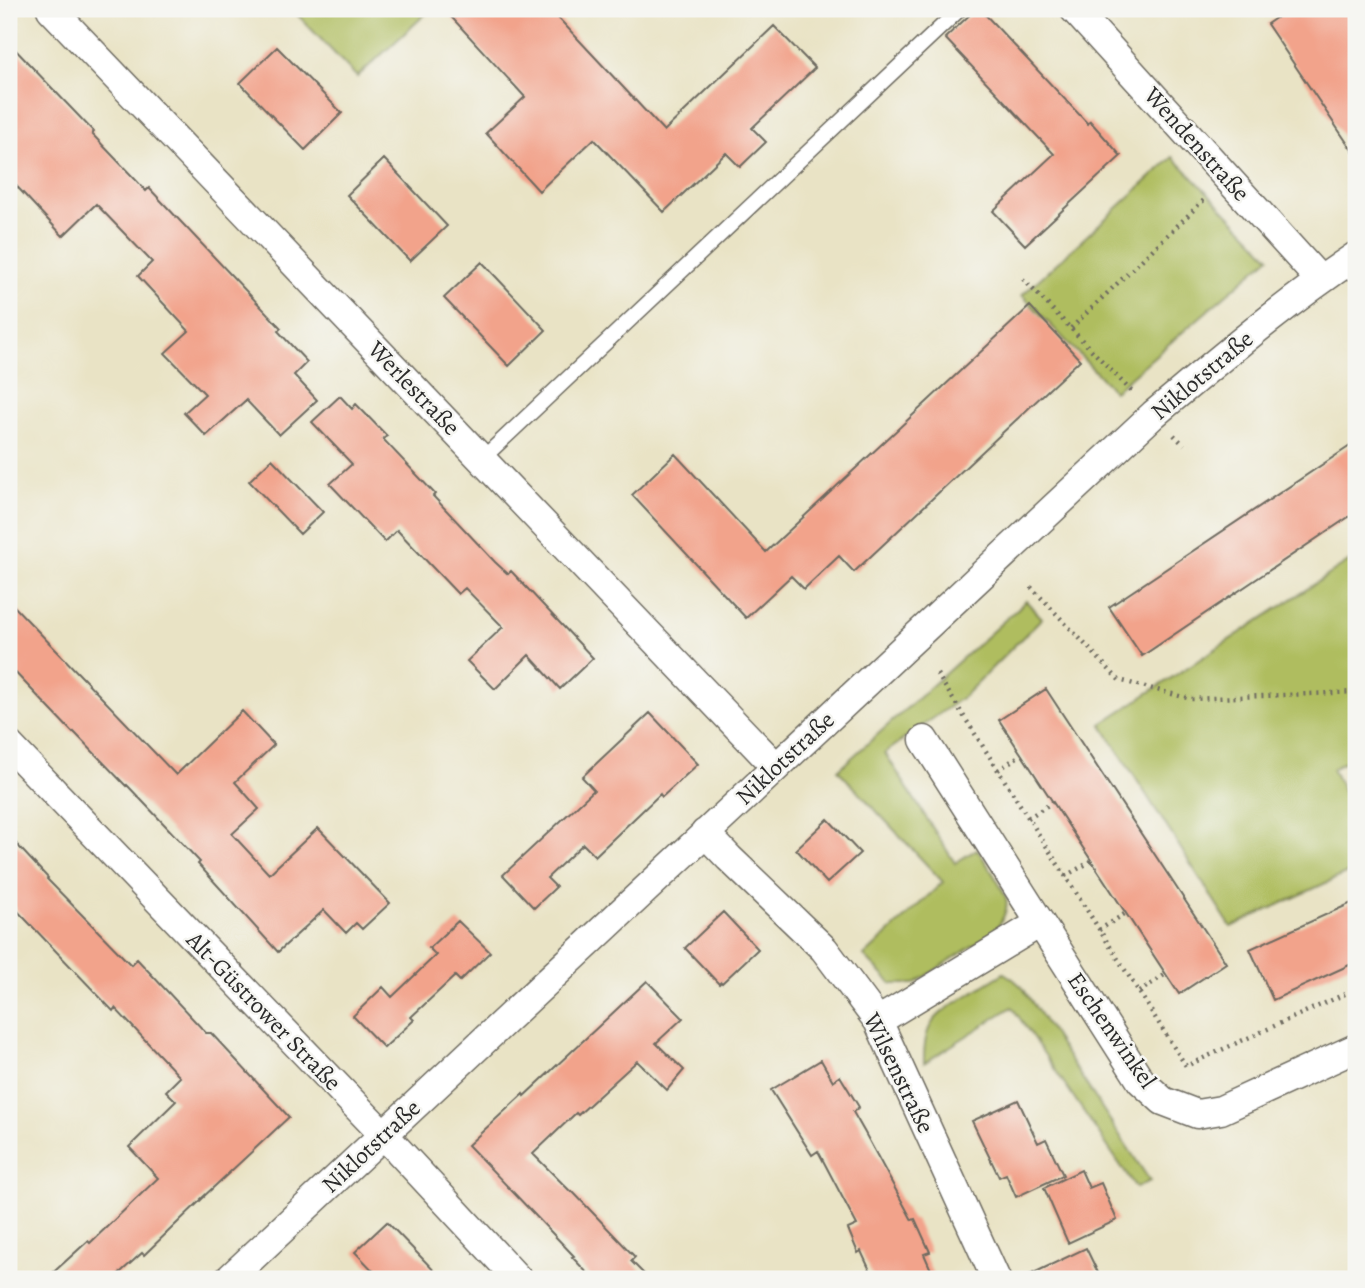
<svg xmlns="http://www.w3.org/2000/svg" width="1365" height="1288" font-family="Alegreya,serif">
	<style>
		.green { fill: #afbd5f; stroke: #6d7445; stroke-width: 2 }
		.building { fill: #f2a38b }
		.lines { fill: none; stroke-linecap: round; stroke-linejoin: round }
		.service-casing { stroke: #6e6b61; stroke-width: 17 }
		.minor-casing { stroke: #6e6b61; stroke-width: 31 }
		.path { stroke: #6e6b61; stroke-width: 4.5; stroke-dasharray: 2 5; stroke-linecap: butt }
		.service { stroke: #fff; stroke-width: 14 }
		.minor { stroke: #fff; stroke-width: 28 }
		.labels { text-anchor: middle; stroke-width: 5; stroke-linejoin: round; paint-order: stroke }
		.street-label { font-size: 24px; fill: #2b2b2b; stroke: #f6f6f2 }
	</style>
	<rect width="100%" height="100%" fill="#f6f6f2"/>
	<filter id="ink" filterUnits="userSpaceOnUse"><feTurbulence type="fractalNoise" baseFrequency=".0143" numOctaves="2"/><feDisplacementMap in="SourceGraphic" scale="14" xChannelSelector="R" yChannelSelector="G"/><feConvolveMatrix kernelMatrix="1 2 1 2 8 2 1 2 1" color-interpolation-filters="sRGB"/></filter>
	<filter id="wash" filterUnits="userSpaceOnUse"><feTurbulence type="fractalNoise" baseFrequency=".00686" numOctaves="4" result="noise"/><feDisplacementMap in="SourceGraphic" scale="28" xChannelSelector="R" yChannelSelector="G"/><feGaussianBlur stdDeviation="1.57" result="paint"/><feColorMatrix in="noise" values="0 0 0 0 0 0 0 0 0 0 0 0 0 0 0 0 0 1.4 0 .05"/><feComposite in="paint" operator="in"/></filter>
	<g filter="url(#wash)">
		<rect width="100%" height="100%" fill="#e9e3c5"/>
		<!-- green -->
		<path class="green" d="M292,9H431L357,77Z
			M1173,157L1270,257L1114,391L1022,295Z
			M1356,557V756L1332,769L1356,816V869L1231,927L1101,724Z
			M1026,601L1042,618L964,696L885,753L955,863L977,849C984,860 1004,888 1006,899C1009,910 1001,922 995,931L914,984H892L864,956L943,882L838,770Z
			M1004,973L1013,979L1022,987L1150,1181L1136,1188L1012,1007L924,1063C923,1024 934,1016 965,997C978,989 991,981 1004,973Z"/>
		<g id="blocks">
			<!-- building -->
			<path class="building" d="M444,9H550L664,131L774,26L815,68L752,128L766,142L740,167L726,153L664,212L594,139L539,191L486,133L525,97Z
				M976,9H980L1088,124L1090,121L1121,156L1025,245L993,211L1054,154L945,38Z
				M1289,9H1350L1356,18V156L1267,24Z
				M9,43L94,132L92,134L133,177L146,191L149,188L281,328L278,331L307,362L294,375L317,400L279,435L246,400L206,436L184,413L205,394L165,353L189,331L138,276L152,262L96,204L63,236L9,178Z
				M277,47L342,113L305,150L240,83Z
				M384,159L447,226L410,261L347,195Z
				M482,262L546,330L509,366L444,298Z
				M1030,306L1080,360L854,572L839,556L804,589L791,576L746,618L632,495L675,454L766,552Z
				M340,396L352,409L356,404L387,436L383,439L435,494L433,496L495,562L508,574L511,571L593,658L560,689L529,655L495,689L467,661L503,627L465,588L458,594L397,530L385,542L330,484L352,464L312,422Z
				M1356,442V512L1142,656L1109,607Z
				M272,459L323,512L300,534L249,481Z
				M9,601L176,775L242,711L274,745L235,782L259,809L232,834L269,874L318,828L390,903L362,929L356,923L346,933L324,910L278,952L198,864L200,862L127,785L126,786L74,732L73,733L9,666Z
				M1046,689L1226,963L1179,994L999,720Z
				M650,713L698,764L662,797L660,794L595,856L583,844L547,878L556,887L534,908L503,875L594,790L582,777Z
				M828,819L860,853L827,883L796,849Z
				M9,836L48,878L47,879L131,965L137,959L206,1033H211L289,1117L202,1198H203L144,1255L142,1253L113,1279H46L88,1241L90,1243L158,1178L129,1147L176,1101L166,1091L180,1077L115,1008L113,1011L9,902Z
				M1356,901V962L1273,1000L1250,949Z
				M723,912L758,949L722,983L721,982L719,984L685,948Z
				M458,921L490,952L460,981L455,976L411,1017L414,1020L384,1048L353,1016L383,987L392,997L436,955L429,948Z
				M647,981L683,1018L656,1043L684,1070L667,1090L637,1061L578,1115L576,1113L533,1154L571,1192L572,1191L635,1257L631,1261L649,1279H593L572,1257L574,1256L468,1145L523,1094L524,1096Z
				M821,1060L833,1081L840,1076L859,1107L853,1112L865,1133L912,1220L915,1219L930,1252L924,1254L935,1279H874L861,1251L858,1253L848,1229L857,1225L818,1151L812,1155L771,1090Z
				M1018,1100L1038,1143L1046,1139L1063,1175L1016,1197L1006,1174L999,1177L972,1121Z
				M1081,1170L1089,1188L1101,1183L1117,1220L1068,1243L1044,1188Z
				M387,1222L419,1255L442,1279H381L355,1252Z
				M1086,1248L1101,1279H1021Z"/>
		</g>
	</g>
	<g filter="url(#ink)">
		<use href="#blocks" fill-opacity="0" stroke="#6e6b61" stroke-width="2"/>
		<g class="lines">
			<defs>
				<path id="service" d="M482,459L960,9"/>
				<path id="minor" d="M51,9L776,767
					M1074,9L1320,280
					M924,740L1141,1081L1163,1101L1197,1114L1221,1110L1356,1048
					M9,745L383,1134L518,1279
					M705,833L729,858L824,949L878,1021L996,1279
					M878,1021L1040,923
					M229,1279L1154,414C1220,359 1285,303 1356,256"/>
			</defs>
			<!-- service casing -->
			<use href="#service" class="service-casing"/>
			<!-- minor casing -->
			<use href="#minor" class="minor-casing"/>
			<!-- path -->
			<path class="path" d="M1023,279L1134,394
				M1071,328L1206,198
				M1174,435L1184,445
				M1031,587L1119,680L1191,699L1356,692
				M937,674L1186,1066L1356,989
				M998,770L1022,754
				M1028,818L1053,802
				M1065,876L1092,861
				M1099,930L1126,913
				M1139,992L1166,974"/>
			<!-- service -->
			<use href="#service" class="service"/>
			<!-- minor -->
			<use href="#minor" class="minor"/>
		</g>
	</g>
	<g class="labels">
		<!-- street labels -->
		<g class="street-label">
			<text transform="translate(1197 144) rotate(48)" y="8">Wendenstraße</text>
			<text transform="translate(1202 375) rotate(-40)" y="8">Niklotstraße</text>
			<text transform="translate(414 388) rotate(46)" y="8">Werlestraße</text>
			<text transform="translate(785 758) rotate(-43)" y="8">Niklotstraße</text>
			<text transform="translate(264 1011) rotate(46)" y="8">Alt-Güstrower Straße</text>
			<text transform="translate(1112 1030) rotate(55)" y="8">Eschenwinkel</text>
			<text transform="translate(899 1073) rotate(64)" y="8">Wilsenstraße</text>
			<text transform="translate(371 1146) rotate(-43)" y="8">Niklotstraße</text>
		</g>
	</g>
	<!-- margin -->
	<rect width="1365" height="1288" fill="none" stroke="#f6f6f2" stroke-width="35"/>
</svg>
